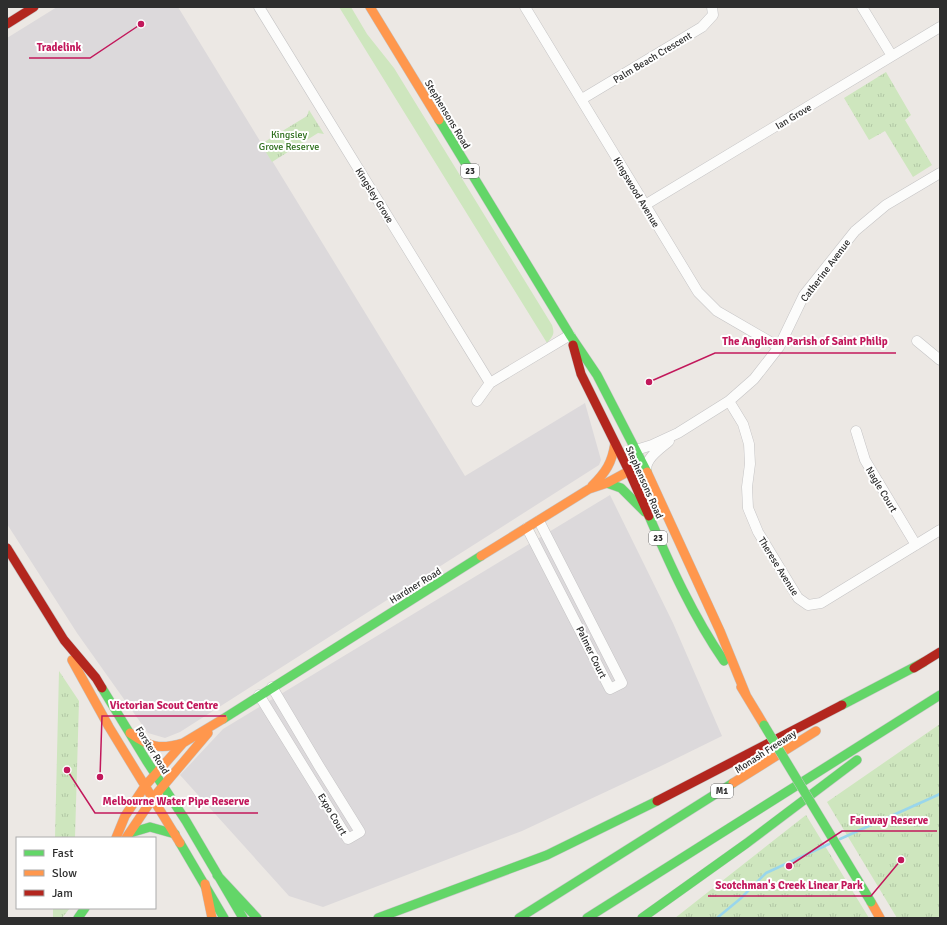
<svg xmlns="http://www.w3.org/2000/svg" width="947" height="925" font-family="Signika,sans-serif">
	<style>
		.industrial { fill: #dcd9db }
		.grass { fill: #cee6be }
		.park { fill: url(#park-tufts) }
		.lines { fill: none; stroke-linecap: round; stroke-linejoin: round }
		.stream { stroke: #99d6ec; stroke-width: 2.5 }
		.street-casing { stroke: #c5c4c5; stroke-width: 11 }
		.fast-casing { stroke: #c5c4c5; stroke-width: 10 }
		.slow-casing { stroke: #c5c4c5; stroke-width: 10 }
		.jam-casing { stroke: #c5c4c5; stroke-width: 10 }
		.street { stroke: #fcfcfb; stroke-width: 10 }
		.fast { stroke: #63d668; stroke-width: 9 }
		.slow { stroke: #ff974d; stroke-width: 9 }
		.jam { stroke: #b3261e; stroke-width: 9 }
		.fast-bridge-casing { stroke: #c6c5c4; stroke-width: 10; stroke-linecap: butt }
		.fast-bridge { stroke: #63d668; stroke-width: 9 }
		.labels { text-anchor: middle; stroke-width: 4; stroke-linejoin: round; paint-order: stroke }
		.shield { fill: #fff; stroke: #6d6d6d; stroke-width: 1 }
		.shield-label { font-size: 9px; font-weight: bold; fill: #2e2e2e }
		.street-label { font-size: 10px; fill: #2e2e2e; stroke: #fff }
		.park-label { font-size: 10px; fill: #2c6e1b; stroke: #fff }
		.leader { fill: none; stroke: #c2185b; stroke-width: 1.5 }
		.callout-dot { fill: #c2185b; stroke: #fff; stroke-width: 1.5 }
		.callout-label { font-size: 11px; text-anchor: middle; font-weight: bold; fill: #c2185b; stroke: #fff; stroke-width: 4; stroke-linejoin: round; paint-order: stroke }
	</style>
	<defs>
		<pattern id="park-tufts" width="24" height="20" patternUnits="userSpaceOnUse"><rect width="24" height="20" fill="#cee6be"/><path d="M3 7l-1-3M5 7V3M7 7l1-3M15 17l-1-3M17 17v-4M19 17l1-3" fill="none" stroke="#b1c6a4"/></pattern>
	</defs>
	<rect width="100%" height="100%" fill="#ece8e4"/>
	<!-- industrial -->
	<path class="industrial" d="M57,7H178L465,476L585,403L601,460L599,465L180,732L165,738L148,733L77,633L7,524V38Z
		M610,495L673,623L722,736L661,766L522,831L323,907L289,896L180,775L223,729Z"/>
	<!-- grass -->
	<path class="grass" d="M339,7H351L367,34L394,68L552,325C555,334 553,336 547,343Z"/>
	<!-- park -->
	<path class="park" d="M886,72L911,115L905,120L932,165L913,177L885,131L869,140L844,98Z
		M309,110L324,134L318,133L272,162L261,144L307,116Z
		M59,671L79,701L75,838H55Z
		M940,724V918H897L827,802Z
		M806,815L869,918H675Z
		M53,908H70L62,918H53Z"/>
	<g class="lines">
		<!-- stream -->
		<path class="stream" d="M840,839L940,794
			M717,918L740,899L766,873L829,844"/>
		<defs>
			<path id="street" d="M259,7L490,383L570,335
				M525,7L698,292L717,311L779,347
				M862,7L892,56
				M582,99L702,27L713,15L712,7
				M645,205L940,27
				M917,341L940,360
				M477,401L490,383
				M729,401L743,424L749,444L750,464L747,487L748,508L758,532L798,598L808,605L821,603L940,530
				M856,431L865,460L916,545
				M636,450L652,445L678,433L729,401L754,379L779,347L804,295L855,231L886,205L940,173
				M646,471C645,458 661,448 669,441
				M527,528L610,689L622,683L539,521
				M259,695L348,839L360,832L319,766L272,687"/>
			<path id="fast" d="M439,120L570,335L597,375L647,472
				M607,483L621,488L645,512
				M649,516C670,565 693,616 724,661
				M102,688L146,760L186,821L243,918
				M842,705L924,662
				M223,719L481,556
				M130,833L150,827L175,834
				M180,843L224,918
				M217,875L257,918
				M78,918L85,908
				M378,918L547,855L657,801
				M519,918L733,783
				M587,918L940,695
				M642,918L747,843L857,760"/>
			<path id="slow" d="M370,7L439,120
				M647,472L720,631L746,695
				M592,486C606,472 612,463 615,443
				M481,556L589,489L607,483L629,471
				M72,660L109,727L180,843
				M741,687L764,725
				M130,733C150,747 159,750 183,743
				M733,783L816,731
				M116,838L125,816L145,786L183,743L223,719
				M126,838L153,798L208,733
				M205,884L212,918
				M871,902L880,918"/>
			<path id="jam" d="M7,24L34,7
				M573,345L581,374L629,471L649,516
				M7,548L64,640L96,678L102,688
				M914,668L940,652
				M657,801L842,705"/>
		</defs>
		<!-- street casing -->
		<use href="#street" class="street-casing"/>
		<!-- fast casing -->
		<use href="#fast" class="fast-casing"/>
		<!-- slow casing -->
		<use href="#slow" class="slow-casing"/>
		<!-- jam casing -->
		<use href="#jam" class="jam-casing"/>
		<!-- street -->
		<use href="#street" class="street"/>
		<!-- fast -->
		<use href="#fast" class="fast"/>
		<!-- slow -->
		<use href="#slow" class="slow"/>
		<!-- jam -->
		<use href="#jam" class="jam"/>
		<defs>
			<path id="fast-bridge" d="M764,725L871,902"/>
		</defs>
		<!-- fast-bridge casing -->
		<use href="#fast-bridge" class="fast-bridge-casing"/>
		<!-- fast-bridge -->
		<use href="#fast-bridge" class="fast-bridge"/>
	</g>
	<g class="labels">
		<!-- shield labels -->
		<g class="shield">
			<rect x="461" y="164" width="18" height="14" rx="3"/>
			<rect x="649" y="531" width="18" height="14" rx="3"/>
			<rect x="711" y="784" width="22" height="14" rx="3"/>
		</g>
		<g class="shield-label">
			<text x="470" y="174">23</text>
			<text x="658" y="541">23</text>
			<text x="722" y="794">M1</text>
		</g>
		<!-- street labels -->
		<g class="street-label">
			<text transform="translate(652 57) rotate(-31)" y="4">Palm Beach Crescent</text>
			<text transform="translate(448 114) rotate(59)" y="4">Stephensons Road</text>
			<text transform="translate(793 116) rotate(-31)" y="4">Ian Grove</text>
			<text transform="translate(637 192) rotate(59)" y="4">Kingswood Avenue</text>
			<text transform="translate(375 195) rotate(58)" y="4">Kingsley Grove</text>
			<text transform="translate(825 270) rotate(-53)" y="4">Catherine Avenue</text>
			<text transform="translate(645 482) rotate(66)" y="4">Stephensons Road</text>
			<text transform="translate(882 489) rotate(59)" y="4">Nagle Court</text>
			<text transform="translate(779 566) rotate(58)" y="4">Therese Avenue</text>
			<text transform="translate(415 585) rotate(-32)" y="4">Hardner Road</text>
			<text transform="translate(592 652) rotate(64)" y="4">Palmer Court</text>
			<text transform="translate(153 750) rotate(58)" y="4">Forster Road</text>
			<text transform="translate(765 751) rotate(-33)" y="4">Monash Freeway</text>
			<text transform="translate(333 814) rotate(59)" y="4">Expo Court</text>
		</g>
		<!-- park labels -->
		<g class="park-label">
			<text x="289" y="138">Kingsley<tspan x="289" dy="12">Grove Reserve</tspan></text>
		</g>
	</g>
	<!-- callouts -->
	<path class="leader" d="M141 24L90 58H29M649 382L715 353H896M100 777L102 716H226M67 770L95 813H258M789 866L842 831H937M901 860L871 896H708"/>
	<g class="callout-dot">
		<circle cx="141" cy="24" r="4"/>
		<circle cx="649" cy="382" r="4"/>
		<circle cx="100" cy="777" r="4"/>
		<circle cx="67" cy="770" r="4"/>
		<circle cx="789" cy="866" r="4"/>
		<circle cx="901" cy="860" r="4"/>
	</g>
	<g class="callout-label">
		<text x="59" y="51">Tradelink</text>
		<text x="805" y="345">The Anglican Parish of Saint Philip</text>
		<text x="164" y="709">Victorian Scout Centre</text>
		<text x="176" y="805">Melbourne Water Pipe Reserve</text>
		<text x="889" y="824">Fairway Reserve</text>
		<text x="789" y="889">Scotchman's Creek Linear Park</text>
	</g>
	<!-- border -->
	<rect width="947" height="925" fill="none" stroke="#2e2e2e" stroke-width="16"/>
	<!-- legend -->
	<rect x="16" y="837" width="140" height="72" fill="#ffffff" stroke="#ababab"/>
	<rect x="24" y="850" width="20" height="6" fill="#63d668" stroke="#ababab"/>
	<text x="52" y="857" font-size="12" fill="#2e2e2e">Fast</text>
	<rect x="24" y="870" width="20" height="6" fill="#ff974d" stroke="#ababab"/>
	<text x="52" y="877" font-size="12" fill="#2e2e2e">Slow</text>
	<rect x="24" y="890" width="20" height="6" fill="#b3261e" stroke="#ababab"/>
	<text x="52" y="897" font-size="12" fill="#2e2e2e">Jam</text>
</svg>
